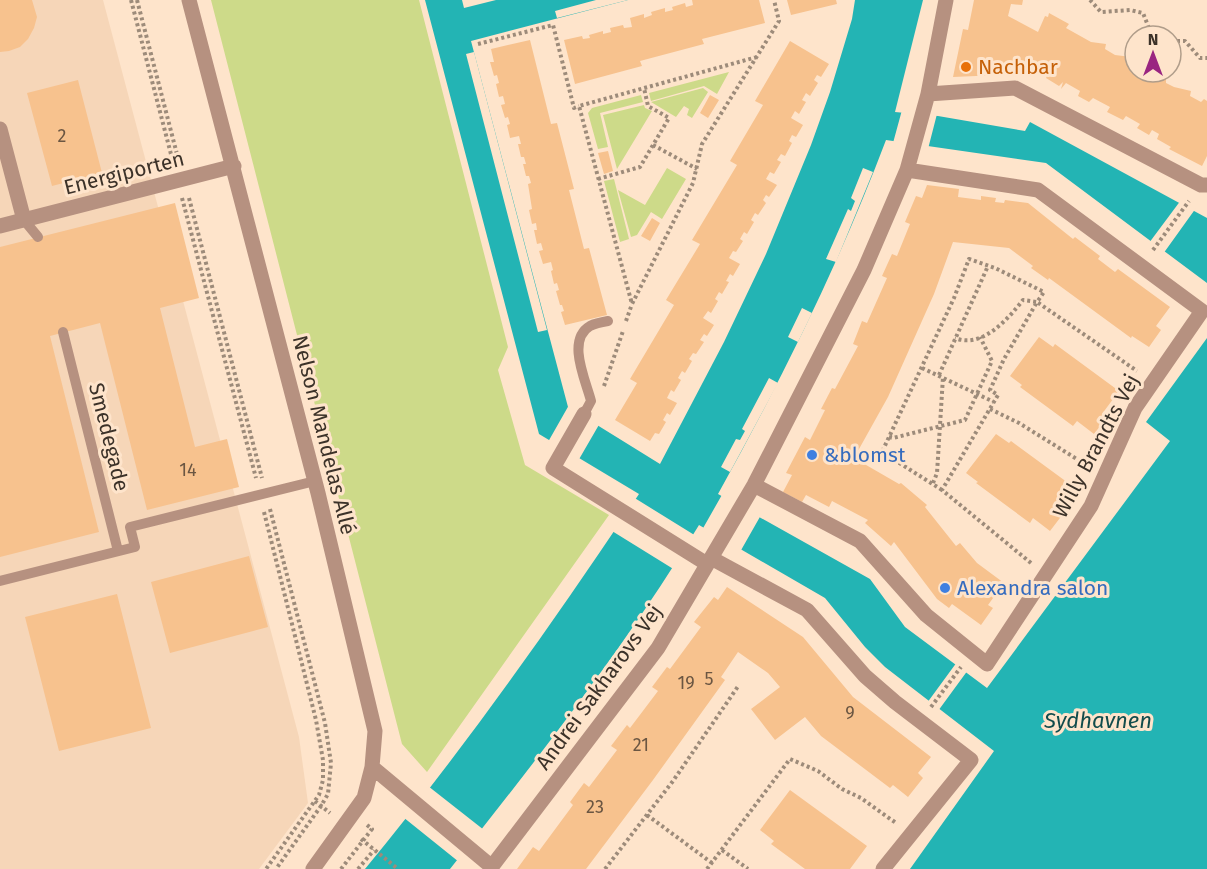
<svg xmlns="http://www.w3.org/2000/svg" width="1207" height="869" font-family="'Fira Sans',sans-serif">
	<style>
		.built { fill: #f6d6b8 }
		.green { fill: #cdda89 }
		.water { fill: #23b4b4 }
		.pier { fill: #fee4cb }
		.building { fill: #f7c28e }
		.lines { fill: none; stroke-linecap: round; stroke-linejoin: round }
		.path { stroke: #9d8b7a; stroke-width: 4; stroke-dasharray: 3 3; stroke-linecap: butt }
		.service { stroke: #b69180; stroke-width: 10 }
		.minor { stroke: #b69180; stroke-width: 15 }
		.food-dot { fill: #e8710a; stroke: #fee4cb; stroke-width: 2 }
		.shop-dot { fill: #3f7fe0; stroke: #fee4cb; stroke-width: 2 }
		.labels { text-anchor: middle; stroke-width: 6; stroke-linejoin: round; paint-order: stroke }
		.number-label { font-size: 18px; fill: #6b5642 }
		.food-label { font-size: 21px; fill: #c56008; stroke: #fee4cb; text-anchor: start }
		.street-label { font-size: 21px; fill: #3c3229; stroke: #fee4cb }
		.shop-label { font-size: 21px; fill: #366cbe; stroke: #fee4cb; text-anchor: start }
		.water-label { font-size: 22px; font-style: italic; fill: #124c4c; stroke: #fee4cb }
	</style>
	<rect width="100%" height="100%" fill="#fee4cb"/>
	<!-- built -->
	<path class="built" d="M0,0H103L299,737L308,803L259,869H0Z"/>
	<!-- green -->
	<path class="green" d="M211,0H419L508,347L498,370L525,465L609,515L427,772L402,744Z
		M729,72L717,94L704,86L651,101L649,93Z
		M703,88L708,92L692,118L687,115L689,109L684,106L676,117L651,102Z
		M641,95L643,102L600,113L608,147L598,149L588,113L592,108Z
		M644,105L645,108L652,111L617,169L603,115Z
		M667,168L686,179L662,219L651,212L637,235L631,237L618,190L645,205Z
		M614,179L629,239L620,242L604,181Z"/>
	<!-- water -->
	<path class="water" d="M425,0H462L464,8L496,0H628L471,41L568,407L660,464L724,342L766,254L811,145L830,92L852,19L855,0H923L895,112L938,116L1025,131L1030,122L1207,218V283L1046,163L886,140C840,262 782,379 718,494L870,579L905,627L987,688L1170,441L1146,422L1207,338V869H910L994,751L885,667L865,647L825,598L699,525C626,646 538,758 450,869H365C464,749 553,623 639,494L539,434Z"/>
	<!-- pier -->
	<path class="pier" d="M596,0H628L557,18L555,11Z
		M474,52L547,330L538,332L466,54Z
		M902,110L937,114L928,149L893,143Z
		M863,168L873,172L836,262L826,259L848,209L851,211L855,201L851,198Z
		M1181,200L1196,208L1163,254L1149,243Z
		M802,308L812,313L798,342L788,337Z
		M769,378L778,383L730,472L721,467L736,439L740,440L745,431L742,429Z
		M569,405L600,423L578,461L548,442Z
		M723,493L761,515L740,552L702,530Z
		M633,497L696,536L675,570L612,531Z
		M957,662L968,670L938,711L927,703Z
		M428,786L484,830L459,862L403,817Z"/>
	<!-- building -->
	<path class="building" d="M0,0H32L37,17L34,28L28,39L20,47L9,51L0,52Z
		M692,0H759L765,23L702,39L704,44L640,61L642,66L575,84L564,40L582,36L583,39L590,38L589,35L603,31V34L611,32L610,28L623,25L624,28L632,27L630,18L644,14V18L652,15L651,12L665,8V12L673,10L672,7L685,3L686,7L693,5Z
		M787,0H836L837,4L791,15Z
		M974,0H1023L1022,5L1011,4L1008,16L1038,32L1045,16L1048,17L1049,13L1069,24L1066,28L1091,42L1106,44L1105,49L1115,55L1131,57L1130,63L1135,66V72H1146L1166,77V83L1174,87L1191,91L1190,96L1201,102L1204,99L1207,101V156L1202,166L1169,149L1171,147L1157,139L1159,134L1152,130L1149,135L1137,128L1140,124L1126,116L1123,120L1107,112L1110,107L1093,98L1089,102L1078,96L1080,91L1066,83L1061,89L1063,82L1059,86L1046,78L1048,74L1033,66L1031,70L1022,65L1021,67L1003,68L999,75L953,77L963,29L968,30Z
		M530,40L551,124L557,123L574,189L569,190L584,249L589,248L607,315L565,325L561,312L564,311L562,305H560L556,291L559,290L557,283L554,284L551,271L553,270L551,262L543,264L539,251L543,250L541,243L537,244L534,230H537L536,223L532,224L529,210L532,209L528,184L531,183L529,176H526L523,164H526L524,157H521L518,144H521L519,136L510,138L507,125L510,124L508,117L505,118L501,105L505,104L503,96L499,97L496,84L499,83L497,75L494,76L490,62H494L491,49Z
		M790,41L829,64L821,77L817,75L814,80L818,83L810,96L806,93L802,100L806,102L799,114L795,111L791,118L803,125L796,137L792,135L789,141L792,143L785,156L781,154L777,160L781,162L774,174L770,172L766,179L777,185L769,197L766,195L763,200L766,203L758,215L755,213L751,220L754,222L747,234L744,232L740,239L743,241L736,252L733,251L729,258L740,264L733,276L730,274L726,281L729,282L722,294L719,292L715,299L718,301L711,313L708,311L703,318L714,325L707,336L704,334L700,340L704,342L696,354L693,353L689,359L692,361L685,373L682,371L678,378L681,380L674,392L671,390L667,398L677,403L670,415L667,413L663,420L666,422L659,434L655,433L650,441L615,420L637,383L630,379L674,305L666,300L700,244L692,240L737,165L730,161L763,105L755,101Z
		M78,80L102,173L52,186L27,93Z
		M710,95L719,100L708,118L700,113Z
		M608,151L613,171L604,174L598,153Z
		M927,185L959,189L958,197L981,200V196L996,198L995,202L1004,203L1005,200L1028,203L1073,239L1075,237L1100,256L1098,259L1115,272L1118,269L1170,307L1156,326L1161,330L1149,347L1132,336L1131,338L1049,278L1048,280L1031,268L1033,266L1009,248L953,242L934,294L888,397L854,458L899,484L901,483L927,505L925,507L956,546L960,543L977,563L1004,583L988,605L993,608L981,625L952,604L949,608L937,599L894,542L891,546L865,523L868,520L832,501L829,507L806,495L802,502L783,492L792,475L786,473L805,437L810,440L825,410L821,409L832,388L835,389L858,346L853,344L862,321L867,323L887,278L882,276L892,254L897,256L910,224L905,222L916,196L922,198Z
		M175,203L199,298L160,308L195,447L227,439L239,487L147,510L100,323L50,336L99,532L0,557V247Z
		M652,218L660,223L650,241L641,236Z
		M1039,337L1053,347L1055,344L1119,391L1102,414L1107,417L1094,434L1077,421L1073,426L1020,387L1022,385L1010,376Z
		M996,434L1009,443L1011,441L1075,488L1058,510L1063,514L1050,531L1033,518L1030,523L976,483L978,482L966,473Z
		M249,556L268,627L170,653L151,582Z
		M727,587L803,637L853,697L931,757L918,773L923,778L908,797L893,785L890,788L821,736L805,717L775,740L751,709L780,687L768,673L738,652L721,677L725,680L653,780L586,869H517L533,847L539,851L573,805L570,802L584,783L589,787L617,750L611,746L627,725L630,728L658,691L652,687L667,667L670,669L701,627L694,622L714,597L718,600Z
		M117,594L151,728L59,751L25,617Z
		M790,790L867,846L850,869H805L771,844L774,841L760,830Z"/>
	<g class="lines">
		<!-- path -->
		<path class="path" d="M131,0L173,162
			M137,0L179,162
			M1090,0L1101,12L1130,10L1143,13L1152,36
			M1171,41H1185L1200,58H1207
			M478,44L553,25L574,108L579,106
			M757,57L579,106L632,304L693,183L702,144L779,21L774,0
			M653,145L697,169
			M598,179L640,167L669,118L648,106L644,88
			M182,198L256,478
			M189,198L262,478
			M1153,250L1189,201
			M626,321L632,304
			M922,368L994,402
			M939,375L988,266
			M604,386L623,331
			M990,409L1019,423L1088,466
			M889,437L893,438L965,420L992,361L980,337
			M933,483L937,473L943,377
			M942,490L882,452L954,298L969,259L995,268L1044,292L1037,302L1023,300C1008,319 982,349 955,338
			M270,509L325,723L331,763L328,794L321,806L276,869
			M264,512L316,720L323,760V780L319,795L266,869
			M1031,563L942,490L998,395L990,390L1004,359L1037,302L1137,371
			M931,707L961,667
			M315,801L330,813
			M647,815L712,863
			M361,839L398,869
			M722,850L748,869
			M341,869L372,829L367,825
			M358,869L374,850
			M605,869L673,781L739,685
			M707,869L790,759L818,771L842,789L861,798L896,823"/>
		<!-- service -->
		<path class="service" d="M24,220L38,237
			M63,332L118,551
			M584,414L591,401C586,381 566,340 590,326C596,323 602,322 608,321
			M0,581L135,547L130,527L315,481"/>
		<!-- minor -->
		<path class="minor" d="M189,0L318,493L375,731L372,767L364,798L313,869
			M928,94L1015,88L1201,185H1207
			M0,129L24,220
			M0,226L234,166
			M584,414L553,468L707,564
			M754,485L860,541L926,615L987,664L1091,506L1135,408L1202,311L1038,190L907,170
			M711,558L807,610L865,676L895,702L971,760L883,869
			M372,767L492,867
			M490,869L658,648L754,485L864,270L907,170L928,94L946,0"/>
	</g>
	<!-- markers -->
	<circle class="food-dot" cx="966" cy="67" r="6"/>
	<g class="shop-dot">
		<circle cx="812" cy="455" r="6"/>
		<circle cx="945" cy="588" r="6"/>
	</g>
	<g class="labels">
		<!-- number labels -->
		<g class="number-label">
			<text x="62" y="142">2</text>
			<text x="188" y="476">14</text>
			<text x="709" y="685">5</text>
			<text x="686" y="689">19</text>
			<text x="850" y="719">9</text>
			<text x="641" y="751">21</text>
			<text x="595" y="813">23</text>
		</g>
		<!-- food labels -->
		<g class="food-label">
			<text x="978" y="74">Nachbar</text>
		</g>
		<!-- street labels -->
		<g class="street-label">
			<text transform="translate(124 173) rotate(-14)" y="7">Energiporten</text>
			<text transform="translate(324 435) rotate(76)" y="7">Nelson Mandelas Allé</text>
			<text transform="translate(109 437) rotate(76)" y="7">Smedegade</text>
			<text transform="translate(1096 446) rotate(-62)" y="7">Willy Brandts Vej</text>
			<text transform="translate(599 687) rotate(-54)" y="7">Andrei Sakharovs Vej</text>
		</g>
		<!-- shop labels -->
		<g class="shop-label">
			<text x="824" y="462">&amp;blomst</text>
			<text x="957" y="595">Alexandra salon</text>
		</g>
		<!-- water labels -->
		<g class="water-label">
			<text x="1098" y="728">Sydhavnen</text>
		</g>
	</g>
	<!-- north arrow -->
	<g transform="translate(1153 54)"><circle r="28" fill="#fee4cb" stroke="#b09d8a" stroke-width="1.5"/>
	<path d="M0-4.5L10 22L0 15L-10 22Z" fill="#9a2581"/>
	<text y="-9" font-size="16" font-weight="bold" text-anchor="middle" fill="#3c3229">N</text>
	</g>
</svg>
